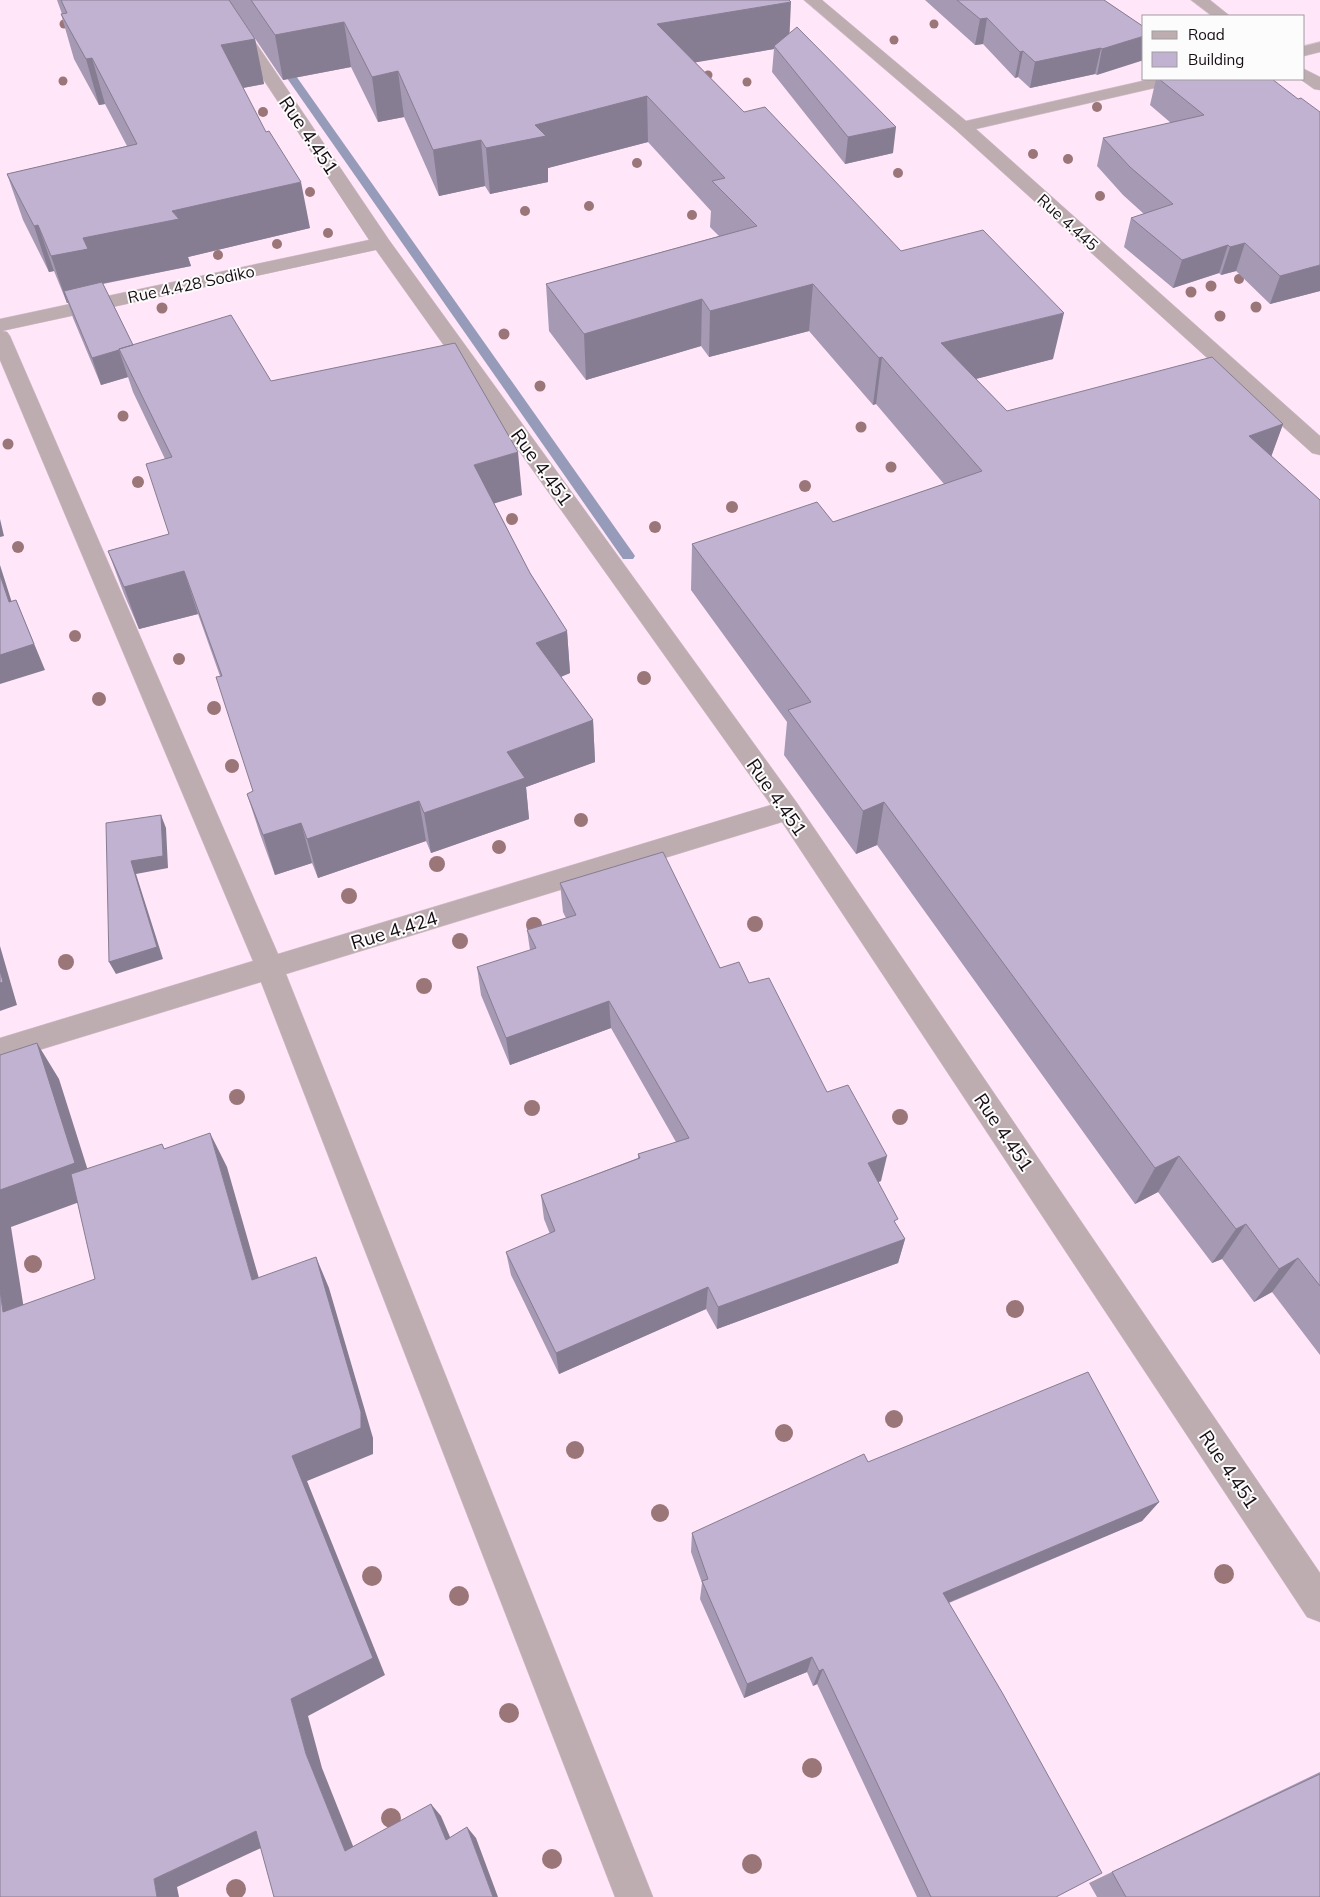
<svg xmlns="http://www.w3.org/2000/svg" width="1320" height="1897" font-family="Mulish,sans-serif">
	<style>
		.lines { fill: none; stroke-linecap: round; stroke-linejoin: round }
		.stream { fill: #969bba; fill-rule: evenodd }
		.minor-casing { stroke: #dac3d3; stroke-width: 1 }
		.minor { fill: #beadb0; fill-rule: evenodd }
		.tree { fill: #9b7678 }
		.wall { fill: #a599b3 }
		.shaded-wall { fill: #867d92 }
		.building { fill: #c0b2d0; stroke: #867d92 }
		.labels { text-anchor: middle; stroke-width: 4; stroke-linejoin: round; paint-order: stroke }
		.far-street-label { font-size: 16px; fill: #160c13; stroke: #fcfcfc }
		.street-label { font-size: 19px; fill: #160c13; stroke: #fcfcfc }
	</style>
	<rect width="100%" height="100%" fill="#ffe6f8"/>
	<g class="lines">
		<!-- stream -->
		<path class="stream" d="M280,58L284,59L633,553L635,556L633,559H623L275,61Z"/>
		<defs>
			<path id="minor" d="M211,0H227L389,240L797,803L1320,1573V1622L1307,1617L782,822L286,974L653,1897H615L261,982L0,1062V1038L253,961L0,360V319L369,240ZM376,250L771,805L278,954L10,336L7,332L2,331Z
				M804,0H822L966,121L1151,79H1180L1178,83L1172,84L976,129L1320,436V455L1312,453L957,131Z
				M1191,0H1210L1230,16H1212Z
				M1320,42V52L1304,56V46Z
				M1304,69L1320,77V90L1314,89L1300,79H1304Z"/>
		</defs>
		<!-- minor casing -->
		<use href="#minor" class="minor-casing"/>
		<!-- minor -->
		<use href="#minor" class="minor"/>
	</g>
	<!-- trees -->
	<g class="tree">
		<circle cx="64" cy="24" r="4.5"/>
		<circle cx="934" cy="24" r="4.5"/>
		<circle cx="894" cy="40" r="4.5"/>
		<circle cx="708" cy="75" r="4.5"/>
		<circle cx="63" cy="81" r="4.5"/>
		<circle cx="747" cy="82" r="4.5"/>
		<circle cx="1097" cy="107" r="5"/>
		<circle cx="263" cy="112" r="5"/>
		<circle cx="1033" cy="154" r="5"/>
		<circle cx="1068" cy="159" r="5"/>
		<circle cx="637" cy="163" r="5"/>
		<circle cx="898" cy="173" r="5"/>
		<circle cx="310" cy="192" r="5"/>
		<circle cx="1100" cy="196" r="5"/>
		<circle cx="589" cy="206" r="5"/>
		<circle cx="525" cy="211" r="5"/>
		<circle cx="692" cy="215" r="5"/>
		<circle cx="328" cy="233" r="5"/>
		<circle cx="277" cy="244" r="5"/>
		<circle cx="218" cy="255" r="5"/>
		<circle cx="1239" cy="279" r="5"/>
		<circle cx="1211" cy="286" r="5.5"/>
		<circle cx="1191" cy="292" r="5.5"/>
		<circle cx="1256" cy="307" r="5.5"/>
		<circle cx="162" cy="308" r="5.5"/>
		<circle cx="1220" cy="316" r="5.5"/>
		<circle cx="504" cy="334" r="5.5"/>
		<circle cx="540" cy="386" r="5.5"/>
		<circle cx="123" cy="416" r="5.5"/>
		<circle cx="861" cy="427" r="5.5"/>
		<circle cx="8" cy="444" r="5.5"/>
		<circle cx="891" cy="467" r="5.5"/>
		<circle cx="138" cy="482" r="6"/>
		<circle cx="805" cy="486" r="6"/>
		<circle cx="732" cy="507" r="6"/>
		<circle cx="512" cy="519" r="6"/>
		<circle cx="655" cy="527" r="6"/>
		<circle cx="18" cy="547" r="6"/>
		<circle cx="75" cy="636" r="6"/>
		<circle cx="179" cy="659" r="6"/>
		<circle cx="644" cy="678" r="7"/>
		<circle cx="99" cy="699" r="7"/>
		<circle cx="214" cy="708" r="7"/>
		<circle cx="232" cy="766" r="7"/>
		<circle cx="581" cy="820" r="7"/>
		<circle cx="499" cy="847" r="7"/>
		<circle cx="437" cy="864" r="8"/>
		<circle cx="349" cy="896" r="8"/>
		<circle cx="755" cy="924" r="8"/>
		<circle cx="534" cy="925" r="8"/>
		<circle cx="460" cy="941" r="8"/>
		<circle cx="66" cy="962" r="8"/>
		<circle cx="424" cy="986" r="8"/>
		<circle cx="237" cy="1097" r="8"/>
		<circle cx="532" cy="1108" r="8"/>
		<circle cx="900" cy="1117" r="8"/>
		<circle cx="33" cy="1264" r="9"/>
		<circle cx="1015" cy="1309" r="9"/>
		<circle cx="894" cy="1419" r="9"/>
		<circle cx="784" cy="1433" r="9"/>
		<circle cx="575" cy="1450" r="9"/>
		<circle cx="660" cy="1513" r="9"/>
		<circle cx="1224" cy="1574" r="10"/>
		<circle cx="372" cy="1576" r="10"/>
		<circle cx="459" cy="1596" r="10"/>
		<circle cx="509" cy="1713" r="10"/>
		<circle cx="812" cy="1768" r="10"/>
		<circle cx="391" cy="1818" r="10"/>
		<circle cx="552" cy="1859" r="10"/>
		<circle cx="752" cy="1864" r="10"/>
		<circle cx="236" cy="1889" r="10"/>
	</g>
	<!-- wall -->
	<path class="wall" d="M57,0H229L255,39L264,84L243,88L310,228L188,257L191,266L103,284L133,345L271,381L522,495L494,503L530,573L567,631L570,673L561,677L593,720L595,762L526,787L529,819L431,853L426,841L318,878L312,863L275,875L260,834L247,794L253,791L220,676L198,614L139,629L124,594L108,551L169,534L165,459L133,392L128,377L101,385L73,318L68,303H67L54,271L49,272L23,220L7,174L127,146L105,104L99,105L74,59L61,14H62Z
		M229,0H789V33L893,153L845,164L772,72L774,49L695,62L744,112L901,251L1053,359L976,379L1007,411L1283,424L1271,456L1320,500V1355L1272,1292L1254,1302L1222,1259L1212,1263L1158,1192L1135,1204L877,845L856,854L784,755L787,722L691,590L692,544L833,522L944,484L876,404L873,405L809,331L709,357L701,346L586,380L549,331L546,284L719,236L710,227L711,211L648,142L548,168V182L490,194L485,186L439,196L404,117L378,122L351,67L283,80Z
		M925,0H1104L1144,27L1097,75L1095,74L1030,88L1018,77L1015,78L983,44L975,45Z
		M1156,79H1272L1320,291L1270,304L1236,271L1221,275L1219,273L1173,288L1124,247L1131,218L1144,214L1123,195L1097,166L1103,138L1171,123L1150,105Z
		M560,883L749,983L827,1092L881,1181L878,1182L896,1225L905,1239L898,1263L717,1329L706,1309L559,1374L511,1275L506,1252L550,1234L544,1219L541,1195L638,1158V1154L676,1142L611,1028L510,1065L481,995L477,967L530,950L527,930L566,918L563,912Z
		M868,1462L1159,1502L1142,1521L949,1603L1056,1897H917L817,1684L813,1686L807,1672L744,1698L700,1599L702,1583L691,1552L692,1533Z
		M1320,1772V1897H1097L1089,1883Z"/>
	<!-- shaded-wall -->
	<path class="shaded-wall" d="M791,2L789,46H774V49L657,69V24Z
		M987,18L983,44L975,45L980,19Z
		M344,22L351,67L283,80L275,35Z
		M1144,36V60L1097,75L1102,49Z
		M255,39L264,84L231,90L221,45Z
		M1101,48L1095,74L1030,88L1035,62Z
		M1023,51L1018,77L1015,78L1020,52Z
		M92,58L105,104L99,105L86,59Z
		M398,71L404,117L378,122L372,77Z
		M647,96L648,142L548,168V182L490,194L486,148L535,125Z
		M896,127L893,153L845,164L848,137Z
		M481,140L485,186L439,196L433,150Z
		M301,182L310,228L188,257L191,266L100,284L64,291L68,303H67L51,256L83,238L172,211Z
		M38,225L54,271L49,272L34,226Z
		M1245,243L1236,271L1221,275L1230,247Z
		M1228,245L1219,273L1173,288L1182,260Z
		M1320,265V291L1270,304L1280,276Z
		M813,284L809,331L709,357L710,311Z
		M702,299L701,346L586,380L584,334Z
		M1064,313L1053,359L933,390L941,343Z
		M119,350L128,377L101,385L92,358Z
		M882,357L876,404L873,405L879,358Z
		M1283,424L1266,471L1249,436Z
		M518,452L522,495L479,508L474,465Z
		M0,519L4,536L0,537Z
		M0,565L20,628L9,602L0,575Z
		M184,571L198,614L139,629L124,587Z
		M16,600L45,670L0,684V655Z
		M567,631L570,673L540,685L536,643Z
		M593,720L595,762L526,787L529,819L431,853L424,813L507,752Z
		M419,801L426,841L318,878L307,839Z
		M884,802L877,845L856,854L863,811Z
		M161,815L166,828L168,868L136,874L163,959L116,974L109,962L131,861Z
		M301,823L312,863L275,875L263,835Z
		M0,946L17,1005L0,1011Z
		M609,1001L611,1028L510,1065L506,1038Z
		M37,1043L59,1079L96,1196L11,1227L29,1341L3,1312L0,1290V1190Z
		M210,1133L227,1167L268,1310L252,1280Z
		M887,1156L881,1181L863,1188L868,1163Z
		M1179,1156L1158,1192L1135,1204L1155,1168Z
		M1246,1224L1222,1259L1212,1263L1236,1229Z
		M905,1239L898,1263L717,1329L718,1307Z
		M316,1257L329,1288L373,1438V1454L307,1481L385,1675L308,1716L322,1768L359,1861L345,1851L306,1754L291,1699L292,1456Z
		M1298,1258L1272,1292L1254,1302L1279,1269Z
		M708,1287L706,1309L559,1374L556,1353Z
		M1159,1502L1142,1521L933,1609L943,1593Z
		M812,1657L807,1672L744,1698L747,1684Z
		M823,1669L817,1684L813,1686L819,1671Z
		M431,1804L441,1816L456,1851L446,1840Z
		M467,1827L476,1838L498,1897H493Z
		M256,1831L274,1842L177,1887L179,1897H157L154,1879Z"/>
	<!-- building -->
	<path class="building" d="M61,0H229L255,39L221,45L266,132L269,131L301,182L172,211L179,219L83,238L88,249L51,256L38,225L34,226L7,174L137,144L92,58L86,59L61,14L67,13Z
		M251,0H789L791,2L657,24L744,112L765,107L901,251L983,230L1064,313L941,343L1007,411L1212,357L1283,424L1249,436L1320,500V1286L1298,1258L1279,1269L1246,1224L1236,1229L1179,1156L1155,1168L884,802L863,811L788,710L811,702L692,544L817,502L833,522L982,471L882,357L879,358L813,284L710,311L702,299L584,334L546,284L757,226L712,181L725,178L647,96L535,125L546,136L486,148L481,140L433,150L398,71L372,77L344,22L275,35Z
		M957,0H1104L1144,27V36L1102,49L1101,48L1035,62L1023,51L1020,52L987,18L980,19Z
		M797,27L896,127L848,137L774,46Z
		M1159,79H1272L1298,99L1301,98L1320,112V265L1280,276L1245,243L1230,247L1228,245L1182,260L1131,218L1173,204L1130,167L1103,138L1204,115Z
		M102,282L133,345L119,349V350L92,358L64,291Z
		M231,315L271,381L455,343L518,452L474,465L530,573L567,631L536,643L593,720L507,752L525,778L424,813L419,801L307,839L301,823L263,835L247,794L253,791L216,677L222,676L184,571L124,587L108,551L169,534L146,464L172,457L119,349Z
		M0,575L9,602L16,600L34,644L0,655Z
		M161,815L163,856L131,861L157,947L109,962L106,823Z
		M663,852L720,968L739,962L749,983L769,978L827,1092L848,1085L887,1156L868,1163L898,1219L894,1221L905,1239L718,1307L708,1287L556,1353L506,1252L555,1231L541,1195L640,1158L638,1154L689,1138L609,1001L506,1038L477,967L536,948L527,930L576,915L560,883Z
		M0,970L3,982L0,983Z
		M37,1043L75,1163L0,1190V1055Z
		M210,1133L252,1280L316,1257L361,1412V1428L292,1456L373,1658L291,1699L306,1754L345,1851L431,1804L446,1840L467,1827L493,1897H274L256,1831L154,1879L157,1897H0V1290L3,1312L95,1279L71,1174L162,1144L164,1149Z
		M1088,1372L1159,1502L943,1593L1003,1694L1102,1873L1056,1897H931L823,1669L819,1671L812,1657L747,1684L702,1581L708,1579L692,1533L864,1454L868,1462Z
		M1320,1774V1897H1126L1112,1872Z"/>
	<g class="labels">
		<!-- far-street labels -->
		<g class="far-street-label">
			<text transform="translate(1068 222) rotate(42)" y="6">Rue 4.445</text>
			<text transform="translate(191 284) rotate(-12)" y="6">Rue 4.428 Sodiko</text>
		</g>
		<!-- street labels -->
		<g class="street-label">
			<text transform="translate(309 135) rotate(56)" y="7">Rue 4.451</text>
			<text transform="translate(542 467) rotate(54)" y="7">Rue 4.451</text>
			<text transform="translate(777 797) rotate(55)" y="7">Rue 4.451</text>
			<text transform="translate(394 930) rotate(-17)" y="7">Rue 4.424</text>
			<text transform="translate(1004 1132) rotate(56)" y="7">Rue 4.451</text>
			<text transform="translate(1229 1469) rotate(56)" y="7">Rue 4.451</text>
		</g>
	</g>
	<!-- legend -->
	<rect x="1142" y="15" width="162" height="65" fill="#fcfcfc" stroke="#a09c9f"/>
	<rect x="1152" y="31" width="25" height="8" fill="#beadb0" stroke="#a09c9f"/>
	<text x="1188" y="40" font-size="15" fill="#160c13">Road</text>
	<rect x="1152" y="52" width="25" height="15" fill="#c0b2d0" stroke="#a09c9f"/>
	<text x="1188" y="65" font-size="15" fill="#160c13">Building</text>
</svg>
